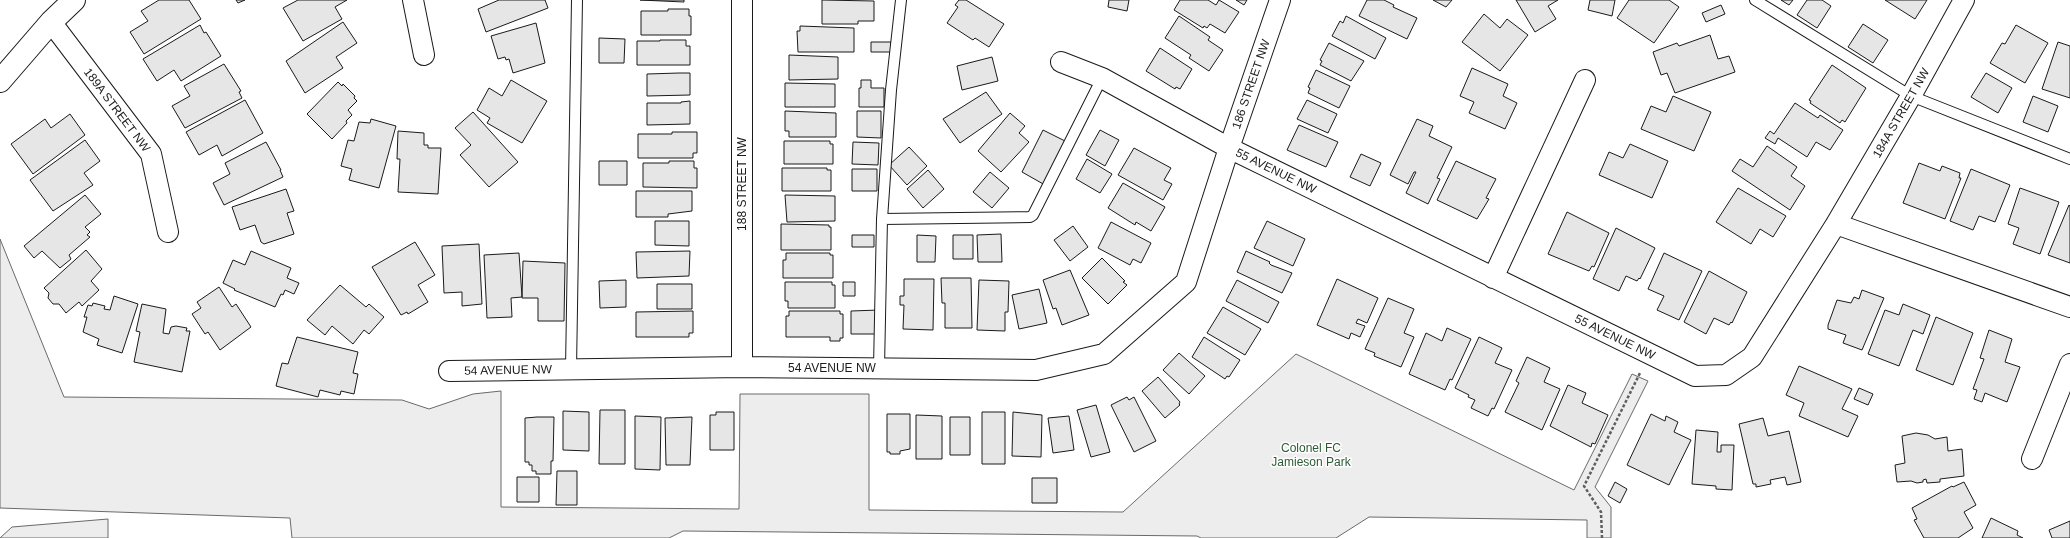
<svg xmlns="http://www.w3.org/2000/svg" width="2070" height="538" font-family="Helvetica,sans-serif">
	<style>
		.built { fill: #ededed; stroke: #6a6a6a }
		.building { fill: #e6e6e6; stroke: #1a1a1a }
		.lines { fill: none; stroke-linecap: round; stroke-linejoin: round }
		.service-casing { stroke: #1a1a1a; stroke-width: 12 }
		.minor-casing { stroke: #1a1a1a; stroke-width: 22 }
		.tertiary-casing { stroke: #1a1a1a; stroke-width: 24 }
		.path { stroke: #5f5f5f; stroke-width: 2.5; stroke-dasharray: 3 2; stroke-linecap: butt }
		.service { stroke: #fff; stroke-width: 10 }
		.minor { stroke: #fff; stroke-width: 20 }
		.tertiary { stroke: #fff; stroke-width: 22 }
		.labels { text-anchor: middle; stroke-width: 3; stroke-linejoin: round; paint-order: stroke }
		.street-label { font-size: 12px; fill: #1a1a1a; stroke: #fff }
		.park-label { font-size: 12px; fill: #2b5a34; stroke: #fff }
	</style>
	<rect width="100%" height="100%" fill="#fff"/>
	<!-- built -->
	<path class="built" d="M0,239L64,397L402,400L429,409L473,394L501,391V507L739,509L740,394H869V510L1123,512L1296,354L1574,490L1632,374L1648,381L1595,487L1611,507V538H1587V520L1369,517L1336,538H1201L1197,536L683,531L669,538H292L290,518L0,508Z
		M108,519V538H0L12,527Z"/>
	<!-- building -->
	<path class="building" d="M159,0H189L201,19L144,54L130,32L148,21L141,11Z
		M236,0H245L238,3Z
		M298,0H347L335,7L342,19L303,41L283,8Z
		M499,0H545L548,8L486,32L478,9Z
		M640,0H684V2Z
		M822,0L874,1V21H858V24H822Z
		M959,0H966L1004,24L989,47L975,38L973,40L947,23L958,7L955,5Z
		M1109,0H1129L1127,11L1108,7Z
		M1180,0H1208L1216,5L1219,0L1239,12L1225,33L1210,24L1207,28L1204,26L1203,28L1174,10Z
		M1236,0H1247L1244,5Z
		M1367,0H1384L1394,5L1393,7L1417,18L1407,39L1359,16Z
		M1433,0H1452L1446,7Z
		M1516,0H1558L1548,6L1556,19L1535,32Z
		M1590,0H1615L1612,16L1588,10Z
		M1629,0H1669L1679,7L1654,43L1617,18Z
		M1781,0H1793L1789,5Z
		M1807,0H1822L1831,6L1817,28L1797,15Z
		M1885,0H1927L1915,19Z
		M1721,5L1725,14L1706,22L1702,13Z
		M668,9H689V16H691V35H641V11H668Z
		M1484,14L1500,28L1507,19L1528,35L1500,71L1462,42Z
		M1179,16L1210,37L1208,40L1223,50L1209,71L1189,58L1191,55L1165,38Z
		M1346,16L1386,38L1375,59L1332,36L1340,21L1343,23Z
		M343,22L357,43L336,57L343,68L305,93L286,61Z
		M536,23L545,63L513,73L509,59L506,60L505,57L498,59L491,36Z
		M1863,24L1888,40L1873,63L1848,47Z
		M200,25L204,33L206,32L221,56L181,81L174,70L157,81L143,59Z
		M2016,25L2048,43L2025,83L1990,63L2002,43L2005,44Z
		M800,26L854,28V52H798L797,31H800Z
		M1710,35L1718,59L1729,56L1735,72L1675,93L1667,73L1661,75L1653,52L1677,43L1679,46Z
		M599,38L625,39L624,63H599Z
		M660,40H686V46H690V65H637V41H660Z
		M871,42H891V52H871Z
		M2058,42L2070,46V98L2042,89Z
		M1329,43L1364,61L1351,81L1320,65L1322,61L1320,60Z
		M1160,48L1192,69L1180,89L1176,87L1175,89L1146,71Z
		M789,55L838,57V79L789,80Z
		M992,57L998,81L962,90L957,66Z
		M224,64L241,91L239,92L242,98L185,128L172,106L190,96L184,86Z
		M1832,65L1866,88L1845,122L1842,120L1840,123L1810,103L1811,101L1809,100Z
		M1472,68L1508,84L1503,96L1517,103L1505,129L1469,113L1474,102L1460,96Z
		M1316,70L1350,86L1339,108L1308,93L1310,88L1308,87Z
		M679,73H690V95L647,96V74Z
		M1986,73L2012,88L1998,113L1971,97Z
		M511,80L547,101L522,143L487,123L490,118L477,110L489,88L502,96Z
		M861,80H871V88H884V107H859V88H861Z
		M338,82L342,86L343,84L355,96L354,98L357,101L348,110L352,115L346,121L347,123L332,139L307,114Z
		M785,83L835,84V107H785Z
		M986,92L1002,114L960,143L943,119Z
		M1673,96L1711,112L1694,151L1641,129L1651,106L1666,112Z
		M2033,96L2058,106L2048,132L2023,122Z
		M245,100L263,133L222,156L217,145L199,155L186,132Z
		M1307,100L1337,114L1328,133L1297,119Z
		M690,101V124L647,125V103H681V102Z
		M1795,103L1818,118L1820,115L1843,130L1830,150L1816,142L1807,157L1778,138L1775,144L1765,138L1770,131L1774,134Z
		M785,111L836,113V137H789V131H785Z
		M857,111H881V138L857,137Z
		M473,112L518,162L489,187L460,155L471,145L455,128Z
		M1010,113L1025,126L1019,133L1029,142L1001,172L978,151Z
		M70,114L85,135L33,174L11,144L45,119L51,128Z
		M371,119L396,126L379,188L349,180L352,169L341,166L348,140L354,141L359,122L370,123Z
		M1417,119L1433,126L1429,136L1452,147L1437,178L1440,179L1428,204L1406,193L1416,172H1414L1408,184L1390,175Z
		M1299,125L1338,142L1326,167L1287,150Z
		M1043,130L1067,142L1045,185L1022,172Z
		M1100,130L1119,140L1105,166L1086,155Z
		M398,131L424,133V145H428V148H441L438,194L398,192L400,159H397Z
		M672,132H697V153H693V158H638V134H672Z
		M85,140L100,161L84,173L93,185L53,211L30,180Z
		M784,141H830V144H833V164H784Z
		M266,142L281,170H280L283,177L224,205L213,183L230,174L225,163Z
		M853,142L879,143L878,165L852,164Z
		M1630,144L1668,161L1652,198L1599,175L1609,152L1623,158Z
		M1767,146L1797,167L1791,176L1805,186L1790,210L1732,171L1740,159L1753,167Z
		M909,147L927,166L907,185L889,165Z
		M1134,148L1171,168L1164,180L1172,184L1163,200L1118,175Z
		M1361,154L1381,163L1370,186L1350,177Z
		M1087,159L1112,174L1100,193L1076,179Z
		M599,161H627V185H599Z
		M669,161H694V168H697V188L643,187V163H669Z
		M1456,161L1496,179L1486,198L1489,199L1477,219L1437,200Z
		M1919,163L1940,171L1942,166L1960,173L1959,178H1961L1945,219L1903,203Z
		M782,168H827V170H831V191H782Z
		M852,169H877V191H852Z
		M1971,169L2010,185L1995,222L1979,216L1973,230L1950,221Z
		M928,170L944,189L923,208L907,189Z
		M990,172L1009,188L992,208L973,192Z
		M1123,183L1165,207L1151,231L1136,222L1135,225L1108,208Z
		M1738,188L1786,216L1773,237L1760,229L1751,244L1716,222Z
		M2020,188L2059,202L2040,254L2013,244L2019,228L2008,224Z
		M286,189L294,211L287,213L294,234L264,244L261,242L255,225L240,230L232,207Z
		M636,191H692V211L668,214V217H636Z
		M85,195L101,214L85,227L90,232L87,235L90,237L69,255L71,259L60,268L42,251L34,258L24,246Z
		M785,195L835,196V221L787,222Z
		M2069,205L2070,206V263L2048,255Z
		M1567,212L1609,233L1594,267L1592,266L1589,271L1548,254Z
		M655,221H689V246L655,245Z
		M1267,221L1305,239L1293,266L1254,248Z
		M1111,222L1151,243L1141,263L1133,259L1130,265L1098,248Z
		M781,224L829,225V227H831V250H781Z
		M1073,226L1088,247L1070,261L1054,240Z
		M1616,228L1655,248L1640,279L1639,278L1637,281L1626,276L1619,291L1593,279Z
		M1001,234L1002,262H978L977,235Z
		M852,235H874V247H852Z
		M917,235L936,236L935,262H917Z
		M953,235H973V259H953Z
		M415,242L435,275L418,285L428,302L408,314L407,312L401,315L372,267Z
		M479,244L482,304L462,306V292L444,293L442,246Z
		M86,250L102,269L91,281L99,290L82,306L79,302L66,313L59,304H53L48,298L49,293L44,288Z
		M251,251L291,268L287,278L299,283L294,294L285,290L283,295L281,294L275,307L234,290L235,289L223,283L233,260L245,265Z
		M690,251L689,276L637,278L636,252Z
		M1246,251L1270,262L1269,263L1271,265L1292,273L1282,293L1237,272Z
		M519,253L522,297L511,298L512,317L487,318L484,255Z
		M786,253H830V255H833V278H783V260H786Z
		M1664,253L1702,271L1679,320L1657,310L1664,296L1648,289Z
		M1102,258L1125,281L1123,282L1127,285L1108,304L1082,278Z
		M523,261L565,263L564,321H538V298H522Z
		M1070,270L1089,315L1062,325L1056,308L1053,309L1043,280Z
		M1709,271L1747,292L1732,323L1731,322L1729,325L1714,318L1706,334L1684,322Z
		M941,278H971L972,328H945V303H942Z
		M904,279H934L933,330L903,329L904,305H900V296H904Z
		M1337,279L1378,298L1367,323L1358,319L1356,323L1365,326L1360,337L1351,333L1349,339L1317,325Z
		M626,280V307L600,308L599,281Z
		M979,280L1009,281L1008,312H1005V331L977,330Z
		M1237,280L1279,302L1268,323L1226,301Z
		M785,282H832V285H835V308H788V301H785Z
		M843,282H855V296H843Z
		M657,284H692V309H657Z
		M340,285L366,307L369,304L384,317L369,334L364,330L353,344L332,326L325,335L307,320Z
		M219,287L232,307L236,304L251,327L220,350L208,332L205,334L192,314L201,308L197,302Z
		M1039,289L1047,323L1019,329L1012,295Z
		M1862,290L1884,298L1862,350L1843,343L1846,335L1828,329V325L1837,300L1851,303L1854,297L1859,299Z
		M114,296L138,304L122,353L97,345L99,339L83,332L87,317H84L88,305L92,306L93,303L105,306L104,309L110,310Z
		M1388,298L1414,309L1404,333L1414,337L1401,367L1374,356L1375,353L1365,349Z
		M142,304L166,309L163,333L169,334L171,327L176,326L187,328L186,331H190L182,372L134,362L140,332L136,331Z
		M1903,304L1930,315L1923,334L1913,330L1899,366L1868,354L1885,310L1899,315Z
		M1223,307L1261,329L1245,355L1207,333Z
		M879,310V334H851V311Z
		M693,311V333H689V337H636V312Z
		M789,311H840V314H843V338H840V341H830V337H786V316H789Z
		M1936,317L1973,333L1953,385L1916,370Z
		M1447,328L1471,339L1452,380L1450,379L1445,390L1409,374L1426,333L1442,341Z
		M1989,330L2012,339L2005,362L2020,367L2007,402L1985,393L1982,402L1974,399L1977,390L1973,389L1984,359L1980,358Z
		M297,337L358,352L353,373L358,374L354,394L341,391L340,395L320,390L318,397L276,386L282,363L288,364Z
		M1204,337L1240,360L1229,377L1227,376L1225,379L1192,357Z
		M1479,337L1502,348L1495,363L1512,370L1494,409L1492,408L1488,416L1471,408L1475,400L1468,397L1469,395L1455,388Z
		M1179,353L1205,376L1189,394L1163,370Z
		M1527,357L1550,368L1544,382L1560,389L1542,430L1505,412L1519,383L1516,381Z
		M1799,366L1852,389L1842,409L1858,416L1848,437L1799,416L1804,403L1786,395Z
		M1158,377L1180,402L1179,404L1180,405L1165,418L1142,391Z
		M1568,385L1586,393L1582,403L1608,415L1595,444L1592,443L1591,447L1550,426Z
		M1859,388L1873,394L1868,405L1854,399Z
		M1127,397L1129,400L1134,397L1156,441L1134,452L1111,405Z
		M1096,405L1110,452L1091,457L1077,410Z
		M600,410H625V464H599Z
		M563,411L589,412V451L563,450Z
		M716,412H734V450H710V415H716Z
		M982,412H1005V464H982Z
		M1013,412L1042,415L1041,457L1012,456Z
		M887,414H910V449L900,451V454H890V452H887Z
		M1651,414L1665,421L1666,416L1678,422L1674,432L1691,440L1669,485L1627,465Z
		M916,415L942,416V459H916Z
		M635,416L661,417L660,470L635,469Z
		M1069,416L1074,450L1053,453L1048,418Z
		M537,417H554L553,461H551V474H536V471H532V465H529V462H525V418Z
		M692,417L690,465H666L665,418Z
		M950,417H970V455H950Z
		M1763,418L1768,436L1789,431L1801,482L1787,485L1785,477L1770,480L1771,484L1756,487V484H1753L1739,424Z
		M1696,430L1718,432L1717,452H1721V445H1734L1732,490L1716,489V486L1692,484Z
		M1916,433L1928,435L1935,439L1947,437L1948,451L1962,449L1964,476L1940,479V482L1927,483L1926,479L1923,480V482L1917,483L1911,481L1897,482L1895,465L1905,463L1902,436Z
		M557,471H577V505H556Z
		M517,477H539V502H517Z
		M1032,478H1057V503H1032Z
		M1615,482L1627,489L1620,503L1608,496Z
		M1964,482L1976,505L1964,512L1973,528L1958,538H1924L1914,520L1917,519L1912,508L1952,486L1953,487Z
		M1991,518L2018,531L2017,535L2023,538H1982Z
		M2070,521V538H2052L2049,530Z"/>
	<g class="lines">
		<defs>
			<path id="service" d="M1755,0L1911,96L2070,159
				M882,219L1030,217L1033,215L1102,78
				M879,368L882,219L891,90L901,0
				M571,369L577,0"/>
			<path id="minor" d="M413,0L424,55
				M742,0V367
				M51,22L151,154L168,232
				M1061,62L1102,78L1229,148L1695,376L1726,375L1752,357L1836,224L1911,96L1964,0
				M1836,224L2070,307
				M1493,278L1585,80
				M449,371L742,367L1036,370L1104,354L1186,282L1229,148L1280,0
				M2032,459L2070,364"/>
			<path id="tertiary" d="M0,81L51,22L74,0"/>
		</defs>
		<!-- service casing -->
		<use href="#service" class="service-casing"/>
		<!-- minor casing -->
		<use href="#minor" class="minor-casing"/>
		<!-- tertiary casing -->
		<use href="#tertiary" class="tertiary-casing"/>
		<!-- path -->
		<path class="path" d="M1602,538L1601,512L1584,486L1640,373"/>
		<!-- service -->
		<use href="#service" class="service"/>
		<!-- minor -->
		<use href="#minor" class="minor"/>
		<!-- tertiary -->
		<use href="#tertiary" class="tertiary"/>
	</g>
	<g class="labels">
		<!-- street labels -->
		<g class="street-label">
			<text transform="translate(1251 84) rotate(-71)" y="4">186 STREET NW</text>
			<text transform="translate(117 110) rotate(53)" y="4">189A STREET NW</text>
			<text transform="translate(1901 113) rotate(-60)" y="4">184A STREET NW</text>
			<text transform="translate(1276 171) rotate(26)" y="4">55 AVENUE NW</text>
			<text transform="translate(742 184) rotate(-90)" y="4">188 STREET NW</text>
			<text transform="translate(1615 337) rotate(26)" y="4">55 AVENUE NW</text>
			<text x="832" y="372">54 AVENUE NW</text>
			<text transform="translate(508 370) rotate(-1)" y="4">54 AVENUE NW</text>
		</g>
		<!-- park labels -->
		<g class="park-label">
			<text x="1311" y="452">Colonel FC<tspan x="1311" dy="14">Jamieson Park</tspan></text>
		</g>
	</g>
</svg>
